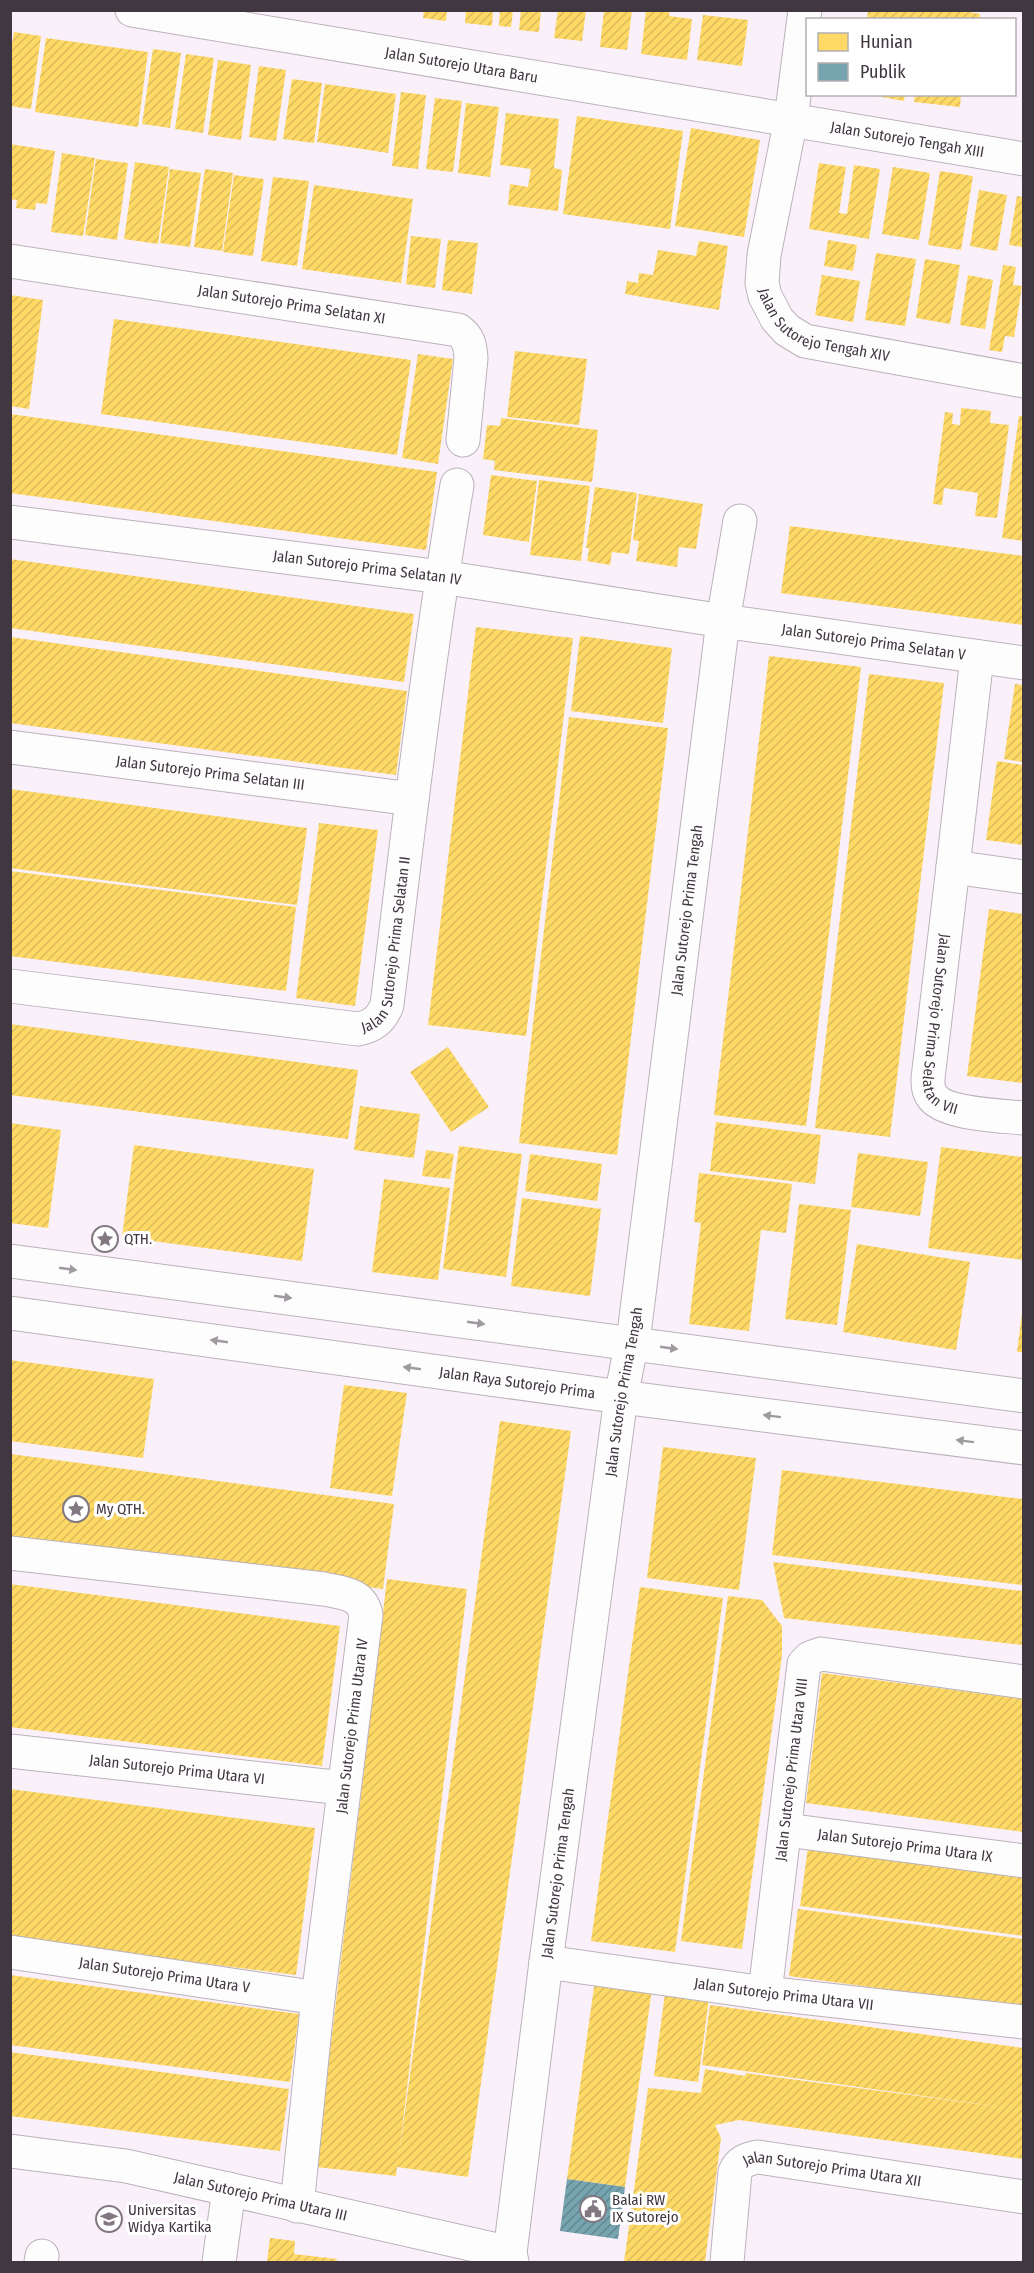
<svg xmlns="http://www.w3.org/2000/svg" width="1034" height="2273" font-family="'Fira Sans Condensed',sans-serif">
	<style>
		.homes { fill: url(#homes-hatch) }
		.public { fill: url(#public-hatch) }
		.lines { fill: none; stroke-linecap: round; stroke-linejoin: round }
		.minor-casing { stroke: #bbb2bb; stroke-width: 35 }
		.minor { stroke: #fefdfe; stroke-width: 33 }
		.oneway { fill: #9f9a9f }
		.labels { text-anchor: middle; stroke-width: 6; stroke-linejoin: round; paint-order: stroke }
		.street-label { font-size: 15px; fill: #403740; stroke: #fff }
		.poi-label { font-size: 15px; fill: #403740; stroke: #fff; text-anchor: start }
	</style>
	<defs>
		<pattern id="homes-hatch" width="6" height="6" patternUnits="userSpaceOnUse" patternTransform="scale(1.5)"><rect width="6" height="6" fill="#ffd966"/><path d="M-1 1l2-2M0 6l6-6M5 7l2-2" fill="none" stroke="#dcbb5a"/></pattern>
		<pattern id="public-hatch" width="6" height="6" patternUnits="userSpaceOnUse" patternTransform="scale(1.5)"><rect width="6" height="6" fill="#76a5af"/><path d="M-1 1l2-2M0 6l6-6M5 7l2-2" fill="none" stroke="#628790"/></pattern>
	</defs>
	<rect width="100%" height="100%" fill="#faf0fa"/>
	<!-- homes -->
	<path class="homes" d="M424,10H447L446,21L423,18Z
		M466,10H493L492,26L465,23Z
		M500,10H513L511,27L499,26Z
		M521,10H541L539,32L519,30Z
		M558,10H586L582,41L554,38Z
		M604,10H632L627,50L600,47Z
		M646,10H670L669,16L692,19L687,60L641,54Z
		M868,10H969V12L980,14V20H867Z
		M703,15L748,20L742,66L697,60Z
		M14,32L41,36L31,109L10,106V56Z
		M46,38L148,52L138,127L35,112Z
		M153,49L181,53L170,128L142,124Z
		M186,54L214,58L203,133L175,129Z
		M218,60L251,65L241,140L208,135Z
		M259,66L286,70L276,141L249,137Z
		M292,79L322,83L314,143L283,139Z
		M325,84L396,94L388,153L317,142Z
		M401,92L426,95L418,169L392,166Z
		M865,94H905L904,101Z
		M915,94H961L960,107L914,102Z
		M435,98L462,101L453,172L426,169Z
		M466,103L499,107L490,177L458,173Z
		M506,113L559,119L554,168L562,170L558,211L508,205L510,184L528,187L531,169L500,165Z
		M577,116L683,131L670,229L563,214Z
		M691,128L760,140L744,237L675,226Z
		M10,144L55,151L47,204L36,203L35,210L16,208L17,200L10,199Z
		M62,153L95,158L83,236L51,232Z
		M96,159L128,163L117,240L85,235Z
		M135,162L169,167L158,244L124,239Z
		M819,163L846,167L839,213L847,214L854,165L880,169L869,239L809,229Z
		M893,167L930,173L919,240L882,234Z
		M170,169L201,173L190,247L160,243Z
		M205,169L233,173L222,251L194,247Z
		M940,171L973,176L961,250L928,245Z
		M234,175L264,179L253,256L223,252Z
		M273,177L309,181L297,266L261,261Z
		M314,185L413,199L401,283L302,269Z
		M979,190L1007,195L997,251L970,246Z
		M1017,196L1023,197V247L1009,245Z
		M411,236L441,239L435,288L406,284Z
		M448,240L478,243L472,294L442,290Z
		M828,240L857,245L853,271L824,266Z
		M699,241L728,246L719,310L625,294L627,281L638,283L639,273L653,275L658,250L696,256Z
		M876,253L916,259L905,326L865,320Z
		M925,259L960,265L950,324L916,318Z
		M1003,265L1016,267L1013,285L1022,286L1014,337L1005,336L1002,352L989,350Z
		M822,275L860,281L853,322L815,315Z
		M968,275L993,280L985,329L960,325Z
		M10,295L43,300L29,409L10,406Z
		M114,319L411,360L397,455L101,414Z
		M515,351L587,359L579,425L507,417Z
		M418,354L453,359L438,464L402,458Z
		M961,408L991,411L990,423L1009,425L997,518L975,516L978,493L944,488L942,505L933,504L945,412L953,413L952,424L960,425Z
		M10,414L437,472L426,550L10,493Z
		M1019,416H1023V541L1002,538Z
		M501,418L598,430L592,482L494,470L495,461L483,459L487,425L500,426Z
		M491,475L537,481L529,542L483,535Z
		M539,480L590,486L581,561L530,555Z
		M595,487L637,493L629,554L612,552L610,565L587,561L589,548H586Z
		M639,494L703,504L696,549L679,547L677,567L636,561L639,541L633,540Z
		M790,526L1023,556V625L781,593Z
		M10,559L414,614L404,682L10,628Z
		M476,627L573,638L526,1036L428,1025Z
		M580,636L672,648L663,723L571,711Z
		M10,637L407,691L396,775L10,723Z
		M769,656L861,667L806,1126L714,1115Z
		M869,674L944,683L890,1137L815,1128Z
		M1015,684L1023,685V762L1004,759Z
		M569,717L668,728L617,1155L519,1143Z
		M997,761L1023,765V845L986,840Z
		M10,789L307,828L297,905L10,868Z
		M319,823L378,830L355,1006L296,998Z
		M10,871L296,907L286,991L10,956Z
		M989,909L1023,914V1083L967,1076Z
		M10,1024L358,1070L348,1139L10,1095Z
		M448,1047L489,1107L451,1132L410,1072Z
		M360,1106L420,1114L414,1158L354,1150Z
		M716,1122L821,1135L815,1184L710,1171Z
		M10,1123L61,1130L48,1228L10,1223Z
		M134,1145L314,1169L302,1261L122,1237Z
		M459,1146L522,1154L506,1277L443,1269Z
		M941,1147L1023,1157V1260L928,1248Z
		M426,1150L454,1154L450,1179L422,1176Z
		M858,1153L928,1162L920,1216L851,1207Z
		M530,1154L602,1164L597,1201L525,1191Z
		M699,1173L792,1184L786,1233L761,1230L749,1331L689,1324L701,1223L694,1222Z
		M384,1179L450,1188L438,1280L372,1272Z
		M522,1198L601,1209L590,1296L511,1286Z
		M799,1204L851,1210L837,1325L785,1319Z
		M857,1244L970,1262L956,1350L843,1332Z
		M1022,1313H1023V1352H1017Z
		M10,1360L154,1379L143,1458L10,1441Z
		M344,1385L407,1393L392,1496L330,1488Z
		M500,1421L571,1431L468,2177L397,2167L396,2176L316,2167L387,1579L467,1589L399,2155Z
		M663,1447L756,1458L739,1590L647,1578Z
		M10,1454L394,1504L383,1589L10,1540Z
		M782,1470L1023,1499V1585L772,1555Z
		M773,1562L1023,1591V1645L784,1618Z
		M10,1584L340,1626L322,1766L10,1727Z
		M640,1587L723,1598L675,1952L591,1941Z
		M728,1596L762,1600L782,1626V1655L742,1949L681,1941Z
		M822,1673L1023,1699V1832L806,1803Z
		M10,1789L315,1828L296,1975L10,1939Z
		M808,1847L1023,1876V1936L800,1906Z
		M798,1909L1023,1939V2008L789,1976Z
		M10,1975L299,2014L290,2082L10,2045Z
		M595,1980L652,1988L625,2187L567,2179Z
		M665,1993L709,1999L698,2082L654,2076Z
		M710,2005L1023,2048V2110L702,2065Z
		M10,2052L289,2089L280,2151L10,2116Z
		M705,2069L745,2076L746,2073L1023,2110V2159L739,2120L715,2125L721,2138L705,2262H624L648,2088L701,2093Z
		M270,2238L295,2241L294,2254L337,2259L336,2262H267Z"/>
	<!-- public -->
	<path class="public" d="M567,2179L625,2187L618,2239L560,2231Z"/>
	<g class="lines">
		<defs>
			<g id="minor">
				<path id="s1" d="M132,10L1024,159"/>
				<path id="s2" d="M805,10L791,119L764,255L762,283L765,296L777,319L787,330L805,341L1024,381"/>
				<path id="s3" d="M10,261L458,330C469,338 470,345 471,358L463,440"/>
				<path id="s4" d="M10,522L442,577L723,621L1024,663"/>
				<path d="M977,657L953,867L1024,877"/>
				<path id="s5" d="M10,747L412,799"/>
				<path id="s6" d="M953,867L928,1078C928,1084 928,1091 932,1096C943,1114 1003,1116 1024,1118"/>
				<path id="s7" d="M10,986L358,1029C373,1026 381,1020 387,1005C408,831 428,658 457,485"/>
				<path d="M10,1261L1024,1396"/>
				<path id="s8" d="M10,1313L621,1397L1024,1448"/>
				<path d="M10,1553L324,1589C342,1593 362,1593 366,1615L318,1998L297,2206"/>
				<path id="s9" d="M10,1751L343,1788"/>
				<path id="s10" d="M786,1830L1024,1861"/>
				<path id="s11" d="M10,1952L318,1998"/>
				<path id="s12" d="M546,1962L765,1993L1024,2022"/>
				<path id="s13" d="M765,1993L804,1664L810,1658L821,1654L1024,1682"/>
				<path id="s14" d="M10,2151L126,2166L510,2253"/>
				<path d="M41,2262L42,2256"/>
				<path d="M219,2262L229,2189"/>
				<path id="s15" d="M512,2262L510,2253L546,1962L621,1397L635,1326L723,621L740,521"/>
				<path id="s16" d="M727,2262L735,2172C739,2162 747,2159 758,2157L1024,2197"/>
			</g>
		</defs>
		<!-- minor casing -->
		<use href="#minor" class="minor-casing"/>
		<!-- minor -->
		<use href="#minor" class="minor"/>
	</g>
	<!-- one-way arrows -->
	<defs><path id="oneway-solid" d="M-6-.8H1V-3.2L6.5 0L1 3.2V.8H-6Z" transform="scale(1.5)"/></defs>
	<g class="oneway">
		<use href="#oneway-solid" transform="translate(68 1269) rotate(8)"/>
		<use href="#oneway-solid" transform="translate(283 1297) rotate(8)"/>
		<use href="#oneway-solid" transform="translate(476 1323) rotate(8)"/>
		<use href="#oneway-solid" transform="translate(219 1341) rotate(-172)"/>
		<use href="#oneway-solid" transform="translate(669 1348) rotate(8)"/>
		<use href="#oneway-solid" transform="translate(412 1368) rotate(-172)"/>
		<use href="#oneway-solid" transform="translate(772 1416) rotate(-173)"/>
		<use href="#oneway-solid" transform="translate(965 1441) rotate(-173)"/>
	</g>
	<!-- icons -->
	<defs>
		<symbol id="sight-ring" viewBox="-11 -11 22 22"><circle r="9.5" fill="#fff" stroke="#817881" stroke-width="1.5"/><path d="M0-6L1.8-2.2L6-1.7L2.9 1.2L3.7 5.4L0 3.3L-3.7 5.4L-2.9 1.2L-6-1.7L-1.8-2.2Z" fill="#817881"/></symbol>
		<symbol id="civic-ring" viewBox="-11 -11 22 22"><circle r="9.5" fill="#fff" stroke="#817881" stroke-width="1.5"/><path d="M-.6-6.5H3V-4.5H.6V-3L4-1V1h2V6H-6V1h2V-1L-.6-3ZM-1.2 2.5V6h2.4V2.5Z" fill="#817881"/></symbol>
		<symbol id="university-ring" viewBox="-11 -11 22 22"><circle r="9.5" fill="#fff" stroke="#817881" stroke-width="1.5"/><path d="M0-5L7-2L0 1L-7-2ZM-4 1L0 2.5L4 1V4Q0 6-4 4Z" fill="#817881"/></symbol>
	</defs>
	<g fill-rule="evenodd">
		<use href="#sight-ring" x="90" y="1224" width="30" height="30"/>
		<use href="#sight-ring" x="61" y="1494" width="30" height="30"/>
		<use href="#civic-ring" x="578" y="2194" width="30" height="30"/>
		<use href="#university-ring" x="94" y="2204" width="30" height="30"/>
	</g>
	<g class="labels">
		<!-- street labels -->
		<g class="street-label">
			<text dy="5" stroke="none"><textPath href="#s1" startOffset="334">Jalan Sutorejo Utara Baru</textPath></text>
			<text dy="5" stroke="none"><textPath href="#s1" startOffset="786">Jalan Sutorejo Tengah XIII</textPath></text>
			<text dy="5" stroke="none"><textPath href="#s3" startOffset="285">Jalan Sutorejo Prima Selatan XI</textPath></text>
			<text dy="5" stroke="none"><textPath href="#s2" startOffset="360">Jalan Sutorejo Tengah XIV</textPath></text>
			<text dy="5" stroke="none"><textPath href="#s4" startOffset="360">Jalan Sutorejo Prima Selatan IV</textPath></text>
			<text dy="5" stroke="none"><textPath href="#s4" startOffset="872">Jalan Sutorejo Prima Selatan V</textPath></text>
			<text dy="5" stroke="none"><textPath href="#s5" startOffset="202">Jalan Sutorejo Prima Selatan III</textPath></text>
			<text dy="5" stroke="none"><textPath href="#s15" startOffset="1364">Jalan Sutorejo Prima Tengah</textPath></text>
			<text dy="5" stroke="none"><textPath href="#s7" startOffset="447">Jalan Sutorejo Prima Selatan II</textPath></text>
			<text dy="5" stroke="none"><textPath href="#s6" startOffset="164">Jalan Sutorejo Prima Selatan VII</textPath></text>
			<text dy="5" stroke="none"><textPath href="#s8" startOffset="512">Jalan Raya Sutorejo Prima</textPath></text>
			<text dy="5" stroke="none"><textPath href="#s15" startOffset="878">Jalan Sutorejo Prima Tengah</textPath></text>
			<text transform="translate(352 1726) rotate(-83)" y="5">Jalan Sutorejo Prima Utara IV</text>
			<text dy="5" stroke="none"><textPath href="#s9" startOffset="168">Jalan Sutorejo Prima Utara VI</textPath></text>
			<text dy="5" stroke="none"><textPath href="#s13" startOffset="225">Jalan Sutorejo Prima Utara VIII</textPath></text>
			<text dy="5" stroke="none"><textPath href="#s10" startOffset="120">Jalan Sutorejo Prima Utara IX</textPath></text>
			<text dy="5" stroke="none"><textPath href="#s15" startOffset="392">Jalan Sutorejo Prima Tengah</textPath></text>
			<text dy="5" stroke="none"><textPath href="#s11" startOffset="156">Jalan Sutorejo Prima Utara V</textPath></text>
			<text dy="5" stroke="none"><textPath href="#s12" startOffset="240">Jalan Sutorejo Prima Utara VII</textPath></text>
			<text dy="5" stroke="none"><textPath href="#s16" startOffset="194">Jalan Sutorejo Prima Utara XII</textPath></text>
			<text dy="5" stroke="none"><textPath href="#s14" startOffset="255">Jalan Sutorejo Prima Utara III</textPath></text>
		</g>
		<!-- poi labels -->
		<g class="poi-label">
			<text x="124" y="1244">QTH.</text>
			<text x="96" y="1514">My QTH.</text>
			<text x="612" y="2205">Balai RW<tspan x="612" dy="17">IX Sutorejo</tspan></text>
			<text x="128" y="2215">Universitas<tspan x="128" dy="17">Widya Kartika</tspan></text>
		</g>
	</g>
	<!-- border -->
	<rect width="1034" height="2273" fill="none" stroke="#403740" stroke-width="24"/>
	<!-- legend -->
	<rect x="806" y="18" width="210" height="78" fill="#ffffff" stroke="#b3afb3" stroke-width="1.5"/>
	<rect x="818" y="33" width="30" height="18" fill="#ffd966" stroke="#b3afb3" stroke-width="1.5"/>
	<text x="860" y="48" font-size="18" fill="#403740">Hunian</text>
	<rect x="818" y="63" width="30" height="18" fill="#76a5af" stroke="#b3afb3" stroke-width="1.5"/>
	<text x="860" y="78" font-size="18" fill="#403740">Publik</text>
</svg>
